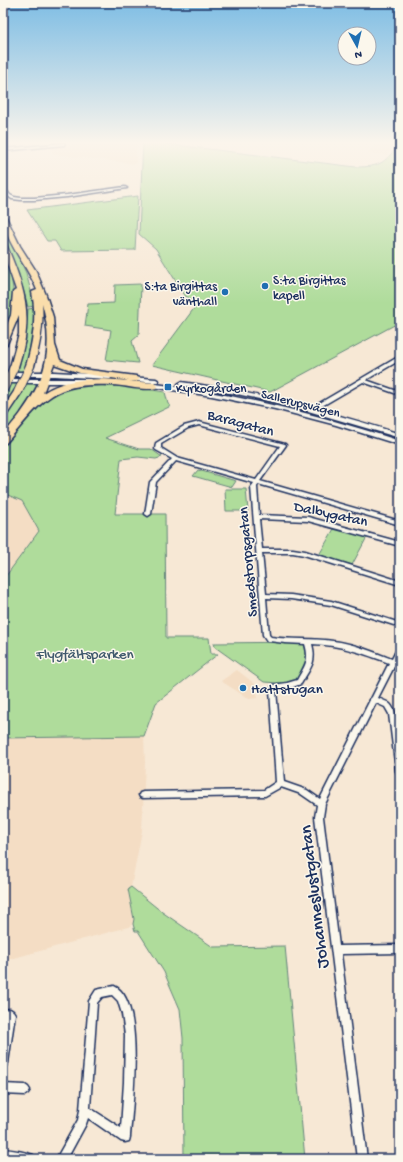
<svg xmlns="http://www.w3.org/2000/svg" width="403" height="1162" font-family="'Gochi Hand',sans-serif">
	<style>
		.built { fill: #f4ddc4 }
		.green { fill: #afdc9b; stroke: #65867c }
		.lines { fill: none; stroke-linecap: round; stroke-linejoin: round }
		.street-casing { stroke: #1b2f5e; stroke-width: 3 }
		.secondary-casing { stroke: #1b2f5e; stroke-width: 3 }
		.highway-casing { stroke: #1b2f5e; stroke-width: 3 }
		.street { fill: #fbf7ec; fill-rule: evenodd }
		.secondary { fill: #fbf7ec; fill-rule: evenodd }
		.highway { fill: #faddab; fill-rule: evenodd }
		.highway-bridge-casing { stroke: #1b2f5e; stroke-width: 10; stroke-linecap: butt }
		.highway-bridge { stroke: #faddab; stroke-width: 8 }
		.poi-dot { fill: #1f6fb2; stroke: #fbf7ec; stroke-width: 1.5 }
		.labels { text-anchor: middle; stroke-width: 3; stroke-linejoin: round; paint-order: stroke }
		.far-poi-label { font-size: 13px; fill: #1b2f5e; stroke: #fbf7ec; text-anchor: start }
		.far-street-label { font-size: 13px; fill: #1b2f5e; stroke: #fbf7ec }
		.street-label { font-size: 15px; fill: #1b2f5e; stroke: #fbf7ec }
		.park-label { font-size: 15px; fill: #405a6d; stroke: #fbf7ec }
		.poi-label { font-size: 15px; fill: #1b2f5e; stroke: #fbf7ec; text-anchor: start }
		.near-street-label { font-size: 18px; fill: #1b2f5e; stroke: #fbf7ec }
	</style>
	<rect width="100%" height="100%" fill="#f7e8d5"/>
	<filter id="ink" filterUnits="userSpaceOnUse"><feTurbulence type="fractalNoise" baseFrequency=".025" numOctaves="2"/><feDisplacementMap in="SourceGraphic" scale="8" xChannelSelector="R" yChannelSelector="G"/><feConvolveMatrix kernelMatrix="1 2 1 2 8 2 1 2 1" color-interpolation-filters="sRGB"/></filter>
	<g filter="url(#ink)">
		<!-- built -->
		<path class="built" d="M109,141H136V164L54,154L50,148Z
			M383,142L395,143L387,155L368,153L375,143L381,144Z
			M3,493L22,501L39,531L3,580Z
			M237,670L255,684L258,698L249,699L221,681Z
			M129,735L144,736L145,763L142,831L131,887L128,889L134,919L133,924L128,927L3,961V738Z"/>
		<!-- green -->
		<path class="green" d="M143,141L356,167C382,167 385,162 400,143V322L270,392L152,365L198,303L185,296L156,249L139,234Z
			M138,196L135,250L61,251L55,241H47L27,210Z
			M3,224L26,273L35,306L28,307L19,274L3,237Z
			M3,256L11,275L15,304L8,319H3Z
			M141,284L139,335L132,341L138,363L106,360L111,330L85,326L88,304L114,303L115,285Z
			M35,308C34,330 33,351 23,371L16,372L26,340L28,309Z
			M11,383H19L3,409V396Z
			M27,383H39L12,427L3,438V421Z
			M90,385L133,387L165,392L168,404L171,406L105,438L139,449H151L162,457L156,459L138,457L121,459L115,514H165L166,638H209L211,654H218L156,703L144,736L3,738V580L39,531L22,501L3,493V446C19,429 34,406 54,393C64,386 78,386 90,385Z
			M198,470L236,481L232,487L193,476Z
			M225,489H246L248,511H226Z
			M335,527L367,537L352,565L319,555Z
			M304,642L308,650L307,662L297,681L293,684L264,682L215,647L214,643Z
			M131,887L162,912L213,947L285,946L305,1159H184L183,1038L180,1009L164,972L138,931H135L133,924L134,919L128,889Z"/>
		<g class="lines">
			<defs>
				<path id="street" d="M65,143L64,145L3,151V149Z
					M3,185L10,195L14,197L21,198H34L67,195L125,187L127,188L67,197L34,200H21L12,199L8,196L3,190Z
					M398,357H400V360L366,380L400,392V395L363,382L322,406L316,412H314L312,411L318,404Z
					M199,422L285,444L286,445L260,481L400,521V525L258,484L257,487L259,515L308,517L400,542V546L308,521L259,519L262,549H293L305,551L400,581V585L304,555L293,553H262L266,594L291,595L331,601L400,623V627L331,605L291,599L266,598L269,635L271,637C292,640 312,638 333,641C353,643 373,652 392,659L398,647H400V655L378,698C382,700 387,701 390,704C401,715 400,758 400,774L397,773L396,771L389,714L385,707L376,703L325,804L323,817L339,946L400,945V953L341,954L367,1159H357L315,817L317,805L301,794L281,787L265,796L143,798L140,797L139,795L140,793L143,792L264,790L276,782L270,690L273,685L287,683L297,680C305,665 310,661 305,644L285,643L269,641H267L263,635L251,487L254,483L176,461L156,482L151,514L148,516L145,514L150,482L172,459L156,450L155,449L156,443L184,426ZM199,425L280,446L256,480L177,458L161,448V444L188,428ZM312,644C341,645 362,653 389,663L372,697L370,699V700L320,799L307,790L284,782L276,690L277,689H287L301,684C310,668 317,663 312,644Z
					M114,986C146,999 132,1108 130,1137L129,1141L125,1142L121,1141L88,1118L86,1124L67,1159H56L78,1120L80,1110L89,1001L96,990ZM112,995L118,1001L122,1014L125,1035L124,1082L121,1128L90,1108L97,1003L102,997Z
					M10,1009L13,1011L15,1014L8,1063L6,1066L3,1068V1031L5,1019L3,1020V1010Z
					M3,1084L25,1085L28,1087L30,1090L28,1093L25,1095L3,1094Z
					M3,1149C13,1150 23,1151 33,1155L34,1159H3Z"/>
				<path id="secondary" d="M3,372H54L110,375L113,377L110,379L54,376H3Z
					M130,377L156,379L159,381L156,383L128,380V378Z
					M3,379H90L93,381L90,383H3Z
					M181,382C256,392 328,411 400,434V438L291,406L237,394L179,385L178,384Z
					M148,383C234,393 317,414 400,441V445L336,425L275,409L212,396L146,386L145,385Z"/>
				<path id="highway" d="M3,215L6,217L20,246L36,271L46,295L53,317L55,345L60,360L82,369L136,376L140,379L136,382L80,373L54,364L43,393C74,372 119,381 154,383L158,386L157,388C144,391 127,386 114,385C50,382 45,399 6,443L3,444C3,431 14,423 21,413C47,378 54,345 42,303C44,325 40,345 34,366L33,368H27L26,366C33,341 37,318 32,292L37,290C28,266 3,240 3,215Z
					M3,242L6,244C26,291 34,317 18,367L14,369L10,367L19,334V308V315L7,344L3,346V335L11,315L13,292L16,290L3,252Z
					M18,389L22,392L6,416L3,417V408L15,390Z"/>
			</defs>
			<!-- street casing -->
			<use href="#street" class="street-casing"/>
			<!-- secondary casing -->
			<use href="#secondary" class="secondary-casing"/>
			<!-- highway casing -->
			<use href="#highway" class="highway-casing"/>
			<!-- street -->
			<use href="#street" class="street"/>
			<!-- secondary -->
			<use href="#secondary" class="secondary"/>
			<!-- highway -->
			<use href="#highway" class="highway"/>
			<defs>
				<path id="highway-bridge" d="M3,390L14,367
					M18,392L30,366"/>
			</defs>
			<!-- highway-bridge casing -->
			<use href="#highway-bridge" class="highway-bridge-casing"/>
			<!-- highway-bridge -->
			<use href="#highway-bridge" class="highway-bridge"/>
		</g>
	</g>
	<!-- sky -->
	<linearGradient id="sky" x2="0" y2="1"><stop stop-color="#7ebde4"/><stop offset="0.47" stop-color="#fbf5ec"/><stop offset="1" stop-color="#fbf5ec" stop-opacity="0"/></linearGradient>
	<rect width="403" height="303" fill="url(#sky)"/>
	<!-- markers -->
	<g class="poi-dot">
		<circle cx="265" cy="286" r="4"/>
		<circle cx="225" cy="292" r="4"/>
		<rect x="164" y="383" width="8" height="8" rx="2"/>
		<circle cx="243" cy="688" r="4"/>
	</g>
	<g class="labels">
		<!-- far-poi labels -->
		<g class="far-poi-label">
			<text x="273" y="284">S:ta Birgittas<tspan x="273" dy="15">kapell</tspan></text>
			<text x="217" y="290" text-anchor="end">S:ta Birgittas<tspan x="217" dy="15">vänthall</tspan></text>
			<text x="176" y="392">Kyrkogården</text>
		</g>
		<!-- far-street labels -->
		<g class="far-street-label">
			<text transform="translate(301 402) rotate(14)" y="5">Sallerupsvägen</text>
		</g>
		<!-- street labels -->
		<g class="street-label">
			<text transform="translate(241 422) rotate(15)" y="5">Baragatan</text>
			<text transform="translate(331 513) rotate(12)" y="5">Dalbygatan</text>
			<text transform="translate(247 562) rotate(-95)" y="5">Smedstorpsgatan</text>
		</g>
		<!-- park labels -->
		<g class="park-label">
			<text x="85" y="658">Flygfältsparken</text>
		</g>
		<!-- poi labels -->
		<g class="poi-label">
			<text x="251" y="693">Hattstugan</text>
		</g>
		<!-- near-street labels -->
		<g class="near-street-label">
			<text transform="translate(313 897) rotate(-97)" y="6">Johanneslustgatan</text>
		</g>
	</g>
	<!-- margin -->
	<rect width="403" height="1162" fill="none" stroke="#fbf7ec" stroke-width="16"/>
	<rect x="8" y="8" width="387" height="1146" fill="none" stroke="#1b2f5e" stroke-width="1.5" filter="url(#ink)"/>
	<!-- north arrow -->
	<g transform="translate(357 46) rotate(172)"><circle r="19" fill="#fbf7ec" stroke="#a1a7b3"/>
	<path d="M0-3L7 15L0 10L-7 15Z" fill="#1f6fb2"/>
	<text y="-6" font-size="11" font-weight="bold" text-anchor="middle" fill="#1b2f5e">N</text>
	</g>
</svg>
